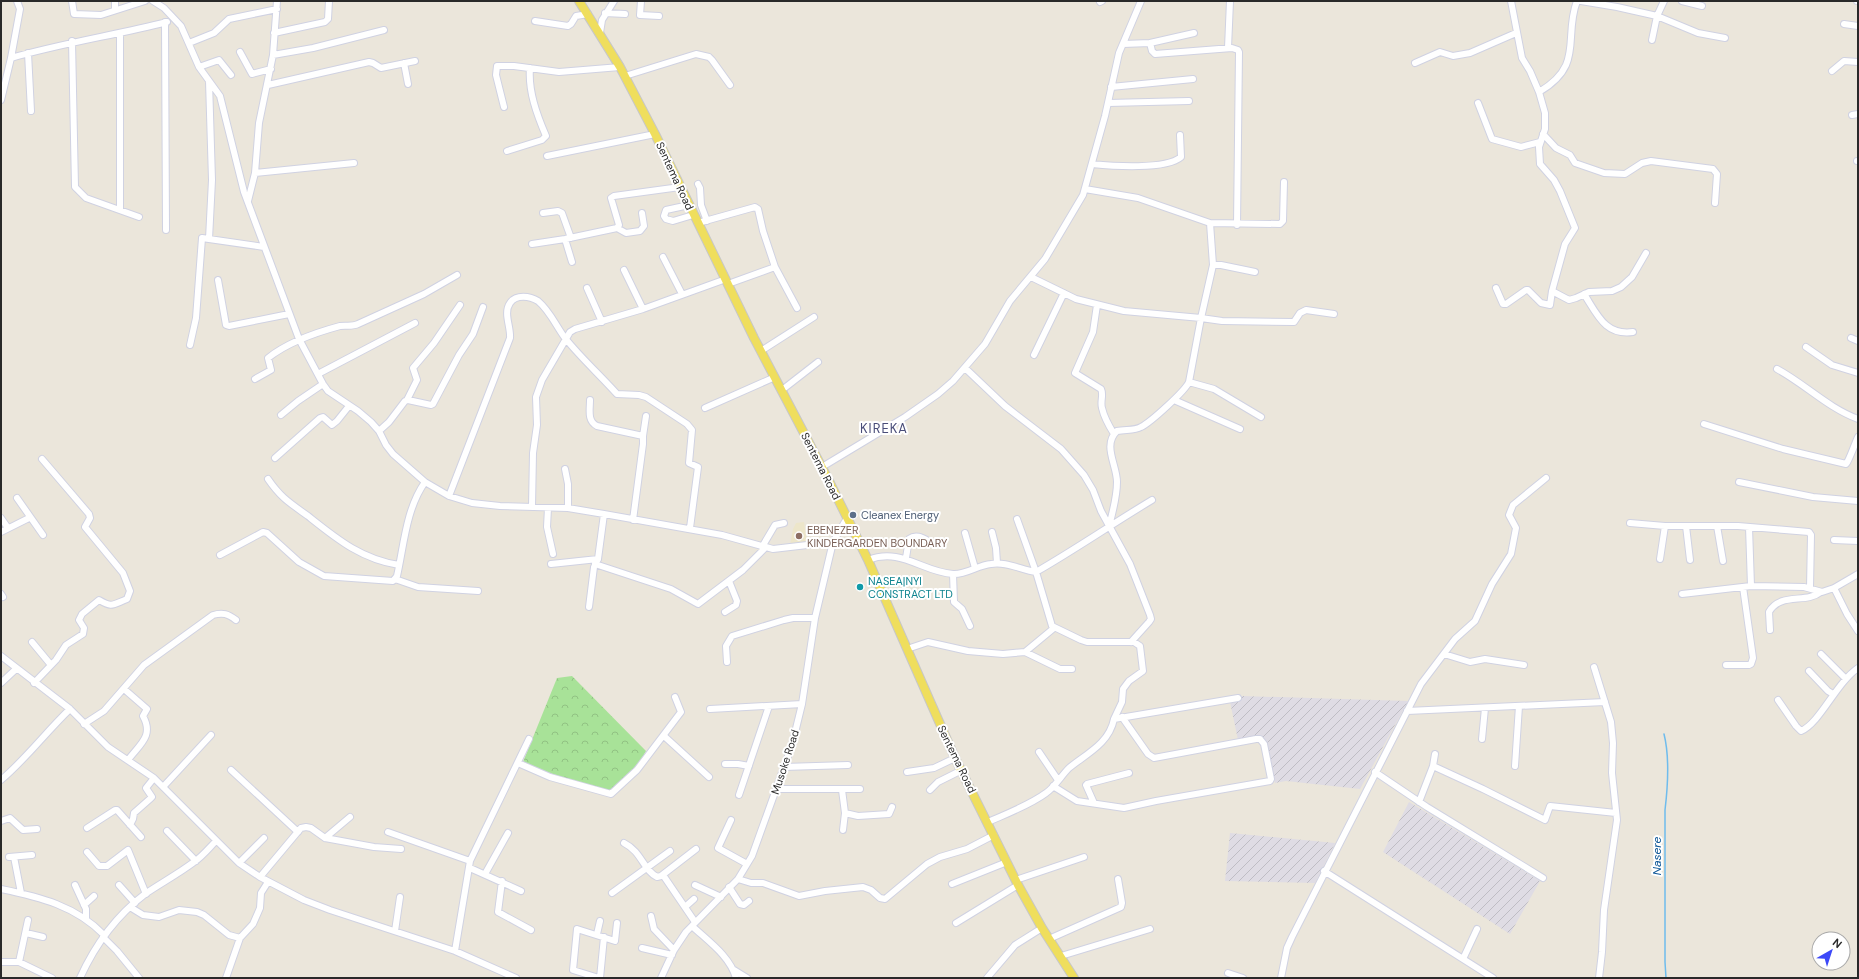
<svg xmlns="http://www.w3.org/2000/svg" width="1859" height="979" font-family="'DM Sans',sans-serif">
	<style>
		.industrial { fill: url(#industrial-furrows) }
		.education { fill: #ede6ca }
		.forest { fill: url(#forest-crowns) }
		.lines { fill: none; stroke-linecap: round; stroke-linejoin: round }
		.stream { stroke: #6fbced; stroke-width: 1.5 }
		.minor-casing { stroke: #d0d2e2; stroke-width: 8 }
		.major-casing { stroke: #c7c7c7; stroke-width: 10 }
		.minor { stroke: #fff; stroke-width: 6 }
		.major { stroke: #efde5d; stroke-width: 8 }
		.service-dot { fill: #5c6f8a; stroke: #fff; stroke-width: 1.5 }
		.education-dot { fill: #8d6e63; stroke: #fff; stroke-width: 1.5 }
		.culture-dot { fill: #0f9aa8; stroke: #fff; stroke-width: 1.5 }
		.labels { text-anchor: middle; stroke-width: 4; stroke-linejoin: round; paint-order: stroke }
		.street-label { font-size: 11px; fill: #292929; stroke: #fff }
		.service-label { font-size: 11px; fill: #4e5e75; stroke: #fff; text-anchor: start }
		.education-label { font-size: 11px; fill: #785e54; stroke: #fff; text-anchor: start }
		.culture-label { font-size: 11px; fill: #0d838f; stroke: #fff; text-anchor: start }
		.water-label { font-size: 12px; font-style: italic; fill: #0f5898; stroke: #fff }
		.quarter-label { font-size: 13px; letter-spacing: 1px; fill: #4a4d79; stroke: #fff }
	</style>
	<defs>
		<pattern id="industrial-furrows" width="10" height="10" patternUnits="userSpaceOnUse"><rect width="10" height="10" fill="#dfdce4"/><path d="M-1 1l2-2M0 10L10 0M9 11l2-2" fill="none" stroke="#bfbdc4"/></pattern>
		<pattern id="forest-crowns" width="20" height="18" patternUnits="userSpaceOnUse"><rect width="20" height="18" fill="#a8e298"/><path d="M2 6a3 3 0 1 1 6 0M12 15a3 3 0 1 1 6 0" fill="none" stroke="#91c283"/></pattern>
	</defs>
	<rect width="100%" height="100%" fill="#ebe6db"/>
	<!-- industrial -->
	<path class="industrial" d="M1242,696L1408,701L1360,789L1286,781L1275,783L1263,737L1238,740L1229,697Z
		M1409,802L1540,881L1510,934L1383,852Z
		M1230,833L1335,843L1315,883L1225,881Z"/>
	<!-- education -->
	<path class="education" d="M804,522L807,543L790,545L793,529L796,523Z"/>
	<!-- forest -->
	<path class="forest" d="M572,676L646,751C638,767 625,781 610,792L537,769L523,762L557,678Z"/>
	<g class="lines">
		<!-- stream -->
		<path class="stream" d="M1664,734C1670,758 1668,785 1665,810V962L1666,978"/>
		<defs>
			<path id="minor" d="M72,1L74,14L101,15L145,1
				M115,1V10
				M153,1L164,8L181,26L199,67L220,96L244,192L299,339L323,384L328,391L358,411L371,422L379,431L386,445L393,454L425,482L449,496L472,503L500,506L568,508L604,514L722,535L773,549L833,542
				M641,1L640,15L659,16
				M1581,1L1617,7L1657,16L1664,1
				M1682,1L1702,6
				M1857,1H1858
				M1100,2L1102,1
				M605,13L625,14
				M535,21L568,26L571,24L576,16L588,14
				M165,22L166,230
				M1844,24L1858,26
				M120,33V209
				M274,33L325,22L328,19L329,1
				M600,33L602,20L614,1
				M1652,40L1657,16L1698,33L1725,38
				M72,41L75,187L86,198L139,217
				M189,43L214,33L229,19L277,9
				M1150,43L1152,51L1155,54L1232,48L1238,50L1239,52L1237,225
				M1123,44L1150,43L1194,33
				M1228,48L1230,1
				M240,52L252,74L271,69
				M28,53L31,111
				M273,55L313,48L384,30
				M11,58C63,43 116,35 167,22
				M404,63L408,84
				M1415,63L1440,52L1453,56L1470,53L1516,33
				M199,67L219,60L231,75
				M1832,71L1844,61L1858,62
				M625,76L696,54L709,57L712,60L730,85
				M268,85L369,62L373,63L381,68L415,61
				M1111,87L1193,79
				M1539,92C1585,65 1563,38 1577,1
				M1,100L11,58L20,9L17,1
				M1108,103L1189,101
				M1478,103L1492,139L1521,147L1540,142
				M504,107L496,75L497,66H514L559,72L620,67
				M1852,115L1858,114
				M1543,134L1556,148L1570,155L1575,163L1604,173L1625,174L1642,163L1651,161L1713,169L1717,174L1715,203
				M507,151L542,140L546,136C537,115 528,91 530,68
				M547,156L655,134
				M1857,161H1858
				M1092,164C1112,166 1166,170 1181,157L1180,135
				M255,173L354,163
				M698,184L700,188L701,205L707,221
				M1085,189L1138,198L1210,223L1280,224L1283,221L1284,182
				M248,201L255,173L259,123L273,55L277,1
				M689,205L666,210L664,216L666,219L673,221L693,215
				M543,213L558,211L562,213L571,238
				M698,223L755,207L758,209L763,231L775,267L728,284
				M617,228L626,233L640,231L644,226L642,213
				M209,239L212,180L209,81
				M565,239L572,262
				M532,244L565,239L617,228L619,225L611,198L614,196L680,187
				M663,257L682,294
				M1213,265H1221L1255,272
				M775,267L797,308
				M624,270L643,309
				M1031,277L1076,299L1124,311L1201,318L1222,321L1294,322L1300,313L1306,310L1334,314
				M218,280L226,325L229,326L289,314
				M587,288L602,322
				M1496,288L1503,304H1506L1526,290H1528L1541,303L1550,305L1552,291L1565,244L1575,228L1560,191L1554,180L1540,164L1539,147L1545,129V113L1539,92L1530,71L1522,58L1511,1
				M1552,291L1569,300L1576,298L1589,292L1612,291L1621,287L1632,277L1646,253
				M1584,294C1597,314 1605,336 1633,332
				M1097,305L1093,332L1075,373L1101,389C1104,395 1100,401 1102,408C1104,417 1109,426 1114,434
				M1851,338L1858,341
				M190,345L196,318L202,238L264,247
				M1806,347L1832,365L1858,373
				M761,351L814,317
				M1034,355L1064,293
				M965,368L1005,406L1061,449L1084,475L1093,490L1101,511L1130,564L1150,615L1151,619L1149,622L1131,642
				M1777,369C1805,384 1828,408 1858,419
				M318,374L415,323
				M255,379L271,370L268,358C288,342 314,333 340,326C346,325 352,327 358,324L424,294L457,275
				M1189,382L1214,389L1261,417
				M782,390L818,362
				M407,400L417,380L413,368L434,343L460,305
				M590,400C590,410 587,421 597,426L643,436V444L633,520
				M1174,400L1240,429
				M705,408L775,377
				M281,415L298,401L323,384
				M1704,424L1783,449L1846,464C1849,461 1855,443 1858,437
				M379,431L389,422L405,401L408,400L431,405L433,404L459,355L473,334L483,307
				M643,436L646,416
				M275,458L320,418L323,417L332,425L337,421L349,406
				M822,467L905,417L938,394L953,381L985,344L1010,301L1045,259L1083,195L1105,116L1119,53L1141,1
				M565,469L568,484V508
				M268,479C281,498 290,503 308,516C337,539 361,559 399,565
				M1739,482L1813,497L1858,501
				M449,496L510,338C511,327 503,313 510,303C516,294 530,296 538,301C550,311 556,326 565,338C581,358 600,375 617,394L639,395L646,397L687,424L692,430L689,463L698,467L690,528
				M17,498L43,535
				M532,507L533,453L537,425L536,397L542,380L570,332L575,329L643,309L726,279
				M548,508L547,527L553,554
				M1,518L8,528
				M1017,519L1036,572L1052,626L1081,640L1087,642H1134L1140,646L1143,671L1129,681L1123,689L1122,702L1114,719
				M1630,523L1665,526H1738L1809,532L1811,535L1810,588
				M1109,526C1113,511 1117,497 1117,482C1117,465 1102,445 1117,431C1125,429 1134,431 1141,427C1151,422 1185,391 1189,382L1201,318L1213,265L1210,223
				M1686,526L1690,560
				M1717,526L1723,561
				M1749,527L1751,586
				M1,532L29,518
				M992,532L996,548L997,563
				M965,533L975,568
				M1834,540L1858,541
				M762,547L775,525L784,523
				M220,555L263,532L267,533L299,562L324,576L393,581L397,576C404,545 406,509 425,482
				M906,558L909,539C917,533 924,539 932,543
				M1660,559L1665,526
				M868,560C901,547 922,572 953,574C966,575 978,565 991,564C1005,561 1022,570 1036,572C1076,549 1112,524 1152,500
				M551,564L598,559
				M595,564L671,589L698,604L743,570L765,548
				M953,574L954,602L962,609L970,626
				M395,579L418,587L478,591
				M1834,588L1847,614L1858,631
				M1,594L3,597
				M1682,594L1751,586L1804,587L1822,592L1834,588L1858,574
				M589,607L594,567L598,559L604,514
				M725,612L736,605L737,601L729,581
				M1770,630L1769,612C1780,592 1806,604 1821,592
				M32,642L51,665
				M907,649L928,642L968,651L1003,654L1025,652L1060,669H1072
				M1025,652L1054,628
				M1444,654L1470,662L1485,659L1524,665
				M1821,654L1846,679
				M1,656L70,709L108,747L154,778L239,863L260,877L304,900L330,910L455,951L516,978
				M727,662L726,646L732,636L784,620L793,618H815
				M1726,665H1749L1751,664L1753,658L1743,587
				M1594,667L1611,722L1613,743L1612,773L1617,820L1604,910L1602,952L1599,978
				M1809,671L1828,691L1833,694
				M1,683L16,669
				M34,683L56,660L66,645L83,634L84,628L79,620L82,614L99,600C113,608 112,605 127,599L130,591L123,573L85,527L90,518L89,514L42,459
				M124,689L147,709L143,716C154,736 140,744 128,760
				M1778,700L1796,726L1801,731C1820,723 1836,683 1858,668
				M710,709L802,704
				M1407,711L1605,702
				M84,724L104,711L144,665L213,615C223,612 228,614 236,620
				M664,736L709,777
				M1482,739L1485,708
				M1039,752L1058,780
				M518,763L550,777L611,794L637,770L681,712L675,697
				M725,764H738L749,766
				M1433,766L1483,789L1545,820L1550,806L1616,813
				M1515,766L1519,706
				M784,767L848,765
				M231,770L298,832
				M907,772L934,768L955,758
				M1375,772L1427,807L1543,878
				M1,780C26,759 46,732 70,709
				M1053,786L1077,801L1124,808L1156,801L1270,781L1271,779L1264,744L1260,739H1256L1154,758L1148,754L1122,717
				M163,787L211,735
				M776,789H860
				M842,790L845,813L858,816L889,814L892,807
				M930,790L938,782L962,770
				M739,795L769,706
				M1419,802L1433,766L1435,754
				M1094,803L1086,785L1087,784L1129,773
				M731,820L718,848L747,864
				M1,821L10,818L23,830L37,829
				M988,822C1006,814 1030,805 1046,793C1055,787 1061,776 1069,768C1086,754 1109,744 1114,719L1238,698
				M130,825L133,819L134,813L151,798L152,797L146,788L154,778
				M87,828L115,810H117L141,837
				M843,830L845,813
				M167,831L196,861
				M388,832L470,861
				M325,838L350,817
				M624,843C642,852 643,870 657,877L661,876L696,849
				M87,852L99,866H107L128,850L146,894
				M9,857L32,855
				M14,857L21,893
				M239,863L264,838
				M470,868L521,891
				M1324,871L1493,978
				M485,874L508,833
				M663,875L695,922
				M260,877L301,828L306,827L311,828L325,838L374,847L401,849
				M738,879L751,883H763L799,896L825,891L863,887L871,890L880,898L885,899L927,864L940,857L967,849L994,835
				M1016,880L1084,857
				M502,881L498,912L531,930
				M952,884L1007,862
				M75,885L86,909V918
				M119,885L135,903
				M695,885L721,897
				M729,887L740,904L744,905L749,901
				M1,889C40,897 76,906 104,935
				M612,893L670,851
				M84,905L94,896
				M130,907L143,915L159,917L179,910L197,912L204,915L229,935L240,938
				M685,907L694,899
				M651,916L654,929L674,950
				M956,923L1018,885
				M692,926C708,941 730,956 736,978
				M395,931L400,897
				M26,933L43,937
				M597,934L600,921
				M103,937L117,951L139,978
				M1049,939L1121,907L1122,903L1118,879
				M642,948L672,955
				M455,951L470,861L529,739
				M1061,956L1150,929
				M1463,959L1477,929
				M1,962H19L52,978
				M19,962L28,920
				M734,970L747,978
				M1228,973L1243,978
				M80,978C95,945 116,916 145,894C161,883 178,874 194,862C202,857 209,848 216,841
				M226,978L240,938L253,924L260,908L261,893L268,882
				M599,978L573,970L577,929L615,941L617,923
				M600,978L604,937
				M661,978L674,950L686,932L738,879L752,856L792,745L802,704L815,618L833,542L847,518
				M987,978L1015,945L1042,928
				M1281,978L1287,948L1292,937L1421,684L1455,639L1475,621L1492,584L1511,554L1516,528L1509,515L1513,505L1546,478"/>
			<path id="major" d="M579,1L620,67L655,134L754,338L827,477L868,560L955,758L1018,885L1042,928L1074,978"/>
		</defs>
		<!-- minor casing -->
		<use href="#minor" class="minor-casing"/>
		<!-- major casing -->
		<use href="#major" class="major-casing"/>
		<!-- minor -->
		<use href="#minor" class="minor"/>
		<!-- major -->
		<use href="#major" class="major"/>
	</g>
	<!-- markers -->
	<circle class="service-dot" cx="853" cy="515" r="4"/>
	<circle class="education-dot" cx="799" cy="536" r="4"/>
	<circle class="culture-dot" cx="860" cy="587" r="4"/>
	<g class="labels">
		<!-- street labels -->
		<g class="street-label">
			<text transform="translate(675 176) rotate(65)" y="4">Sentema Road</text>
			<text transform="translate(821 466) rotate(63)" y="4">Sentema Road</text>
			<text transform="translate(957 759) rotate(64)" y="4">Sentema Road</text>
			<text transform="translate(785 762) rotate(-72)" y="4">Musoke Road</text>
		</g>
		<!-- service labels -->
		<g class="service-label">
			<text x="861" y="519">Cleanex Energy</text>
		</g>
		<!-- education labels -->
		<g class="education-label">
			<text x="807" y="534">EBENEZER<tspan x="807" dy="13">KINDERGARDEN BOUNDARY</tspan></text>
		</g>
		<!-- culture labels -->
		<g class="culture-label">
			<text x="868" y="585">NASEA|NYI<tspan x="868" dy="13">CONSTRACT LTD</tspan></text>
		</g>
		<!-- water labels -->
		<g class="water-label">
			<text transform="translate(1657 856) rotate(-90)" y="4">Nasere</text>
		</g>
		<!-- quarter labels -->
		<g class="quarter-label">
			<text x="884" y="433">KIREKA</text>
		</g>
	</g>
	<!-- border -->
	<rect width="1859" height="979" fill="none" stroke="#292929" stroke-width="4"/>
	<!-- north arrow -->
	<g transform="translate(1831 951) rotate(39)"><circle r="19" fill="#ffffff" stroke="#a9a9a9"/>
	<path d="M0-3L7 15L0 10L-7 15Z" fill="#3c48f8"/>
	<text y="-6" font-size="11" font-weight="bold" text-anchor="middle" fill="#292929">N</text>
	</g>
</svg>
